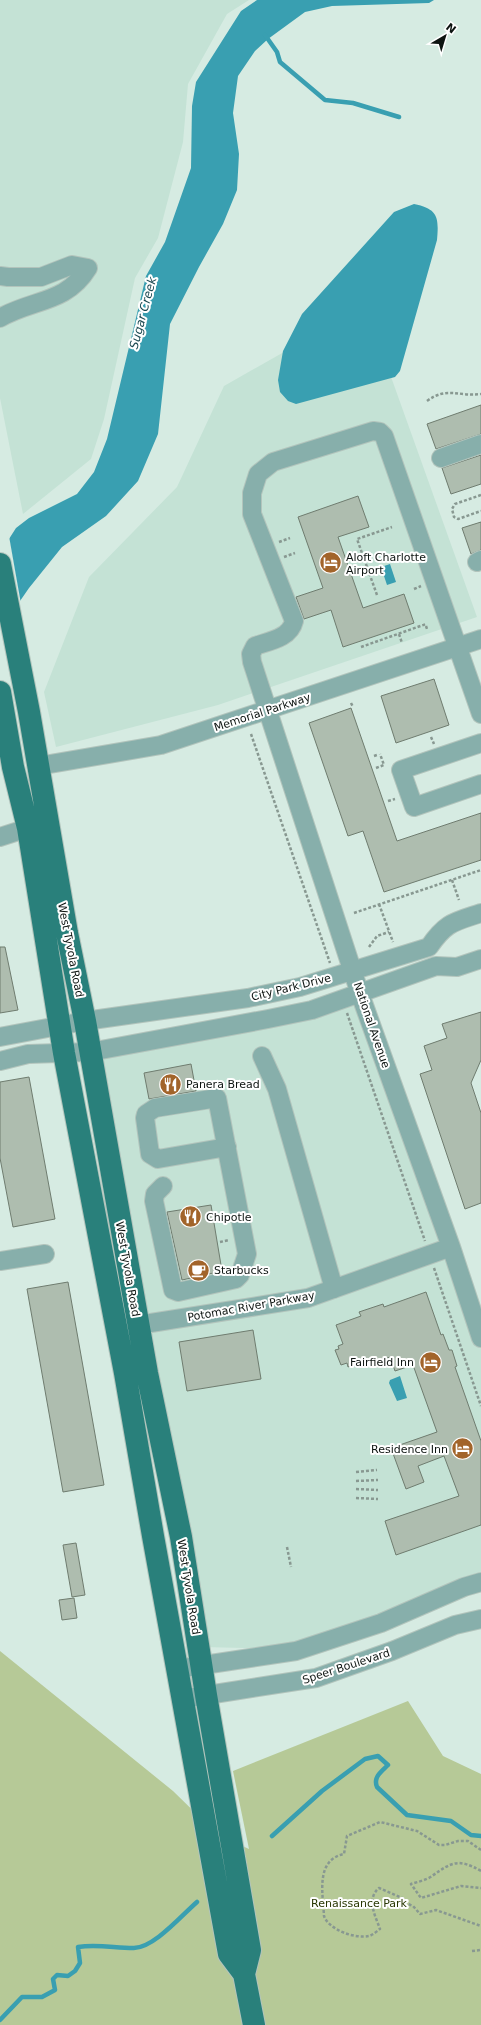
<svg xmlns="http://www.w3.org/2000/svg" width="481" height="2025" font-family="'DejaVu Sans',sans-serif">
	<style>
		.built { fill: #c4e2d5 }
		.green { fill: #b6c997 }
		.water { fill: #399fb1 }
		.pier { fill: #d6ebe2 }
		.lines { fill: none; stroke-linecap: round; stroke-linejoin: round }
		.stream { stroke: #399fb1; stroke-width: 4.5 }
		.building { fill: #aebdaf; stroke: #6f7c6f }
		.minor-casing { stroke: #b2c4bc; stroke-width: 20 }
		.major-casing { stroke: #b2c4bc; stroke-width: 24 }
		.path { stroke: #889891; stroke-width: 2.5; stroke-dasharray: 3 2; stroke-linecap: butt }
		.minor { stroke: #87afab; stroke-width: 18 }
		.major { stroke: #29807b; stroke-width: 22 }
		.labels { text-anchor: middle; stroke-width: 4; stroke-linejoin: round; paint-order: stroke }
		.poi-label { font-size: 11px; fill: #0d1411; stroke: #fff; text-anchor: start }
		.street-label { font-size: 11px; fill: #0d1411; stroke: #fff }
		.park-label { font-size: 11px; fill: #293703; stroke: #fff }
		.water-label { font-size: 12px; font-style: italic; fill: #1c4951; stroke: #fff }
	</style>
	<rect width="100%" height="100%" fill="#d6ebe2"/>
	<!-- built -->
	<path class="built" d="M0,0H249L227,14L188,84L183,142L158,238L135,278L104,419L91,459L23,514L0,398Z
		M351,314L371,321L477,617L218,705L56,747L44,692L89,577L177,487L224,386Z
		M359,997L481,1345V1581L296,1649L202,1647L127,1325L83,1057Z"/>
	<!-- green -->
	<path class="green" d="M0,1651L173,1791L215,1832L250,2025H0Z
		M408,1701L443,1756L481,1774V2025H251L218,1835L249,1849L233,1771Z"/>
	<!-- water -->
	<path class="water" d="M257,0H434L429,3L332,6L305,12L268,39L255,51L238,76L233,113L239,154L237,190L223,224L199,267L170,324L158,434L138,481L106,516L62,547L29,588L0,630V553L16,528L29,518L77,494L94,472L107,439L146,276L165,242L191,168L192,106L196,82L241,11Z
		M414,204C438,209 439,217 437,240L400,371L395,377L296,404L288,401L280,392L278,380L283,351L302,314L394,212Z
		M390,564L396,582L387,585L381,567Z
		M400,1376L407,1398L397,1401L389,1383L390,1380Z"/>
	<!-- pier -->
	<path class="pier" d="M9,536L21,604L0,632V549Z"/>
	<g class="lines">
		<!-- stream -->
		<path class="stream" d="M265,35L277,52L280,62L325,100L353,103L399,117
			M272,1836L322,1791L365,1759L378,1756L388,1765C381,1772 373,1777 377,1787L407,1815L451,1821L471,1835L481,1836
			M0,2020L22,1997H42L55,1990L53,1979L57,1975L68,1976L75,1971L80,1963L78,1947C97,1944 115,1948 133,1948C153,1949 182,1915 197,1902"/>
	</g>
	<!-- building -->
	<path class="building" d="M481,405V434L436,449L427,424Z
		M481,455V484L451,494L442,468Z
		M358,496L369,527L338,537L363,608L404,594L414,623L343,647L331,610L304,619L296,597L323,588L298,517Z
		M481,522V550L471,554L462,528Z
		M434,679L449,725L396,743L381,696Z
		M351,708L397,841L481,813V860L384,892L363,831L348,836L309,723Z
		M0,947H5L18,1010L0,1013Z
		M481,1012V1060L471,1083L481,1113V1203L465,1209L420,1074L432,1070L424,1046L447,1038L442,1024Z
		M191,1064L196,1091L149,1099L144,1073Z
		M29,1077L55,1219L13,1227L0,1158V1082Z
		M211,1205L222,1271L182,1280L167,1212Z
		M68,1282L104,1485L63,1492L27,1289Z
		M426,1292L441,1335L443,1334L449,1350H452L457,1366L455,1367L481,1441V1525L396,1555L385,1521L459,1496L444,1456L418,1466L424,1482L406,1489L391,1448L437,1432L413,1365L395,1371L390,1357L375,1362L374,1357L348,1367L347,1363L341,1365L335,1350L339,1349L338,1346L343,1344L336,1325L361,1316L359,1312L383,1304L384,1307Z
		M253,1330L261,1379L187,1391L179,1342Z
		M76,1543L85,1595L72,1597L63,1545Z
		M74,1598L77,1618L62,1620L59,1600Z"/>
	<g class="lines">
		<defs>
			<path id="minor" d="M0,276L8,277H41L72,265L88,268C66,304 32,299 0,318
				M441,458L481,444
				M477,562L481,560
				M481,714L384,436L380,432L373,431L273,462L258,474L252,493V514L294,621C290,638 270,641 255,646L251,654L252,662L360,994L451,1247L481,1338
				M481,743L401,770L414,807L481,784
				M38,766L161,745L481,639
				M0,837L28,828
				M0,1037L85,1021L248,998L300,987L429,947C446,922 454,922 481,913
				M262,1056L277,1089L334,1289
				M0,1061L28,1054L90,1052L268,1019L312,1010L436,966L457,967L481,959
				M163,1186L155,1194L154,1201L173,1290L178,1292L236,1279L240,1275L247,1254L217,1098L155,1108L146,1114L145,1118L150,1154L158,1159L227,1147
				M0,1261L45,1254
				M138,1325L308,1298L451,1247
				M177,1669L296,1651L381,1623L464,1587L481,1582
				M182,1699L316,1678L392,1651L455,1625L481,1619"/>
			<path id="major" d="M0,564L29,712L67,933L85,1021L147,1373L181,1537L206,1695L250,1950L244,1974L254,2025
				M0,692L13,767L28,828L64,1053L125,1373L153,1536L229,1954L244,1974"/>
		</defs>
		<!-- minor casing -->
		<use href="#minor" class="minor-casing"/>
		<!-- major casing -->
		<use href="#major" class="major-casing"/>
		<!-- path -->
		<path class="path" d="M427,401C447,386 459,397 481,394
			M481,495L455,504L452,509L454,517L458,519L481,511
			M279,542L290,538
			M284,557L295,553
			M414,589L421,586
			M377,595L357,539L392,527
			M426,626L427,629
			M399,634L402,643
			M361,647L426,624
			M351,703L353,707
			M251,734L330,963
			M431,737L434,744
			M374,756L377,755
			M376,768L384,765L380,754
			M388,801L395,799
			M452,880L459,900
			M379,904L393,942
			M354,913L481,870
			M369,947L377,936L389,932
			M347,1013L425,1241
			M220,1242L229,1240
			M434,1268L481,1406
			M356,1472L377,1470
			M356,1481L378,1480
			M356,1489L378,1490
			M356,1498L378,1499
			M287,1547L291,1567
			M481,1850L468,1841H458L445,1845H439L417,1831L380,1822L347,1836L344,1854C315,1860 323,1894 324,1916C329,1930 355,1939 369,1936C373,1935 377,1931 380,1929C375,1915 366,1899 379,1888L402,1898L408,1904L413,1906L420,1914L436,1910L481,1926
			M481,1871C458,1858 452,1862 432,1876C427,1880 417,1882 411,1884L421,1898L461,1886L481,1888
			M472,1951L481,1950"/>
		<!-- minor -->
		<use href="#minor" class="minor"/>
		<!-- major -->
		<use href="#major" class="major"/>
	</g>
	<!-- icons -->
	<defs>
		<symbol id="hotel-disc" viewBox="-11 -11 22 22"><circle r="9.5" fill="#a2642a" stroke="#fff"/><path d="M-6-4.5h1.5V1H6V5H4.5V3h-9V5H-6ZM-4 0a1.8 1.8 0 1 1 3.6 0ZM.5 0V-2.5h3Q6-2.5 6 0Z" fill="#fff"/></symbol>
		<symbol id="restaurant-disc" viewBox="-11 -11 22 22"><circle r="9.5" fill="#a2642a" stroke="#fff"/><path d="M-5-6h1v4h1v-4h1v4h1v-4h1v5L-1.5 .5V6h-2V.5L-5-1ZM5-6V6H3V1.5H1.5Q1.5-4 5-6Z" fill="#fff"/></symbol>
		<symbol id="cafe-disc" viewBox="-11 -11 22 22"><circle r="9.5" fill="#a2642a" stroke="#fff"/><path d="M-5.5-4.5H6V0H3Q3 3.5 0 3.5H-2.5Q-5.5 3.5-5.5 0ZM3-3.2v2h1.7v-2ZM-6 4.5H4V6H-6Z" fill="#fff"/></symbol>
	</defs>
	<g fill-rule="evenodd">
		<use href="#hotel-disc" x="318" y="550" width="25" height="25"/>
		<use href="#restaurant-disc" x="158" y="1072" width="25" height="25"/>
		<use href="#restaurant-disc" x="178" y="1204" width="25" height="25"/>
		<use href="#cafe-disc" x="186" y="1258" width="25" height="25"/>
		<use href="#hotel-disc" x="418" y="1350" width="25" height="25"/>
		<use href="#hotel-disc" x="450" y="1436" width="25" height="25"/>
	</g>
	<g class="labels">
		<!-- poi labels -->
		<g class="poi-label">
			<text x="346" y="561">Aloft Charlotte<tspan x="346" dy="13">Airport</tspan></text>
			<text x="186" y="1088">Panera Bread</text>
			<text x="206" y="1221">Chipotle</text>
			<text x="214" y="1274">Starbucks</text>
			<text x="414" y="1366" text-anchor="end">Fairfield Inn</text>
			<text x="448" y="1453" text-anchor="end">Residence Inn</text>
		</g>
		<!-- street labels -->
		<g class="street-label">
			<text transform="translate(262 712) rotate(-18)" y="4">Memorial Parkway</text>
			<text transform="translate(71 950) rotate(79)" y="4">West Tyvola Road</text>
			<text transform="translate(291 987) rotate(-14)" y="4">City Park Drive</text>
			<text transform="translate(372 1025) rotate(71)" y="4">National Avenue</text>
			<text transform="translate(128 1269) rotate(80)" y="4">West Tyvola Road</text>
			<text transform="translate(251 1306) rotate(-10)" y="4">Potomac River Parkway</text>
			<text transform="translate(189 1587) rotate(81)" y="4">West Tyvola Road</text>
			<text transform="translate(346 1666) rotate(-18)" y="4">Speer Boulevard</text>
		</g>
		<!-- park labels -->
		<g class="park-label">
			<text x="359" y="1907">Renaissance Park</text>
		</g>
		<!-- water labels -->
		<g class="water-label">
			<text transform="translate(143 313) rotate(-75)" y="4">Sugar Creek</text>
		</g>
	</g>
	<!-- north arrow -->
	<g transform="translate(445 36) rotate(38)" stroke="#ffffff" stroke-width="3" paint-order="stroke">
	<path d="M0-3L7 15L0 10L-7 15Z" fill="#0d1411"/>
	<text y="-6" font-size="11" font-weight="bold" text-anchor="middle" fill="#0d1411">N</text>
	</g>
</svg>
